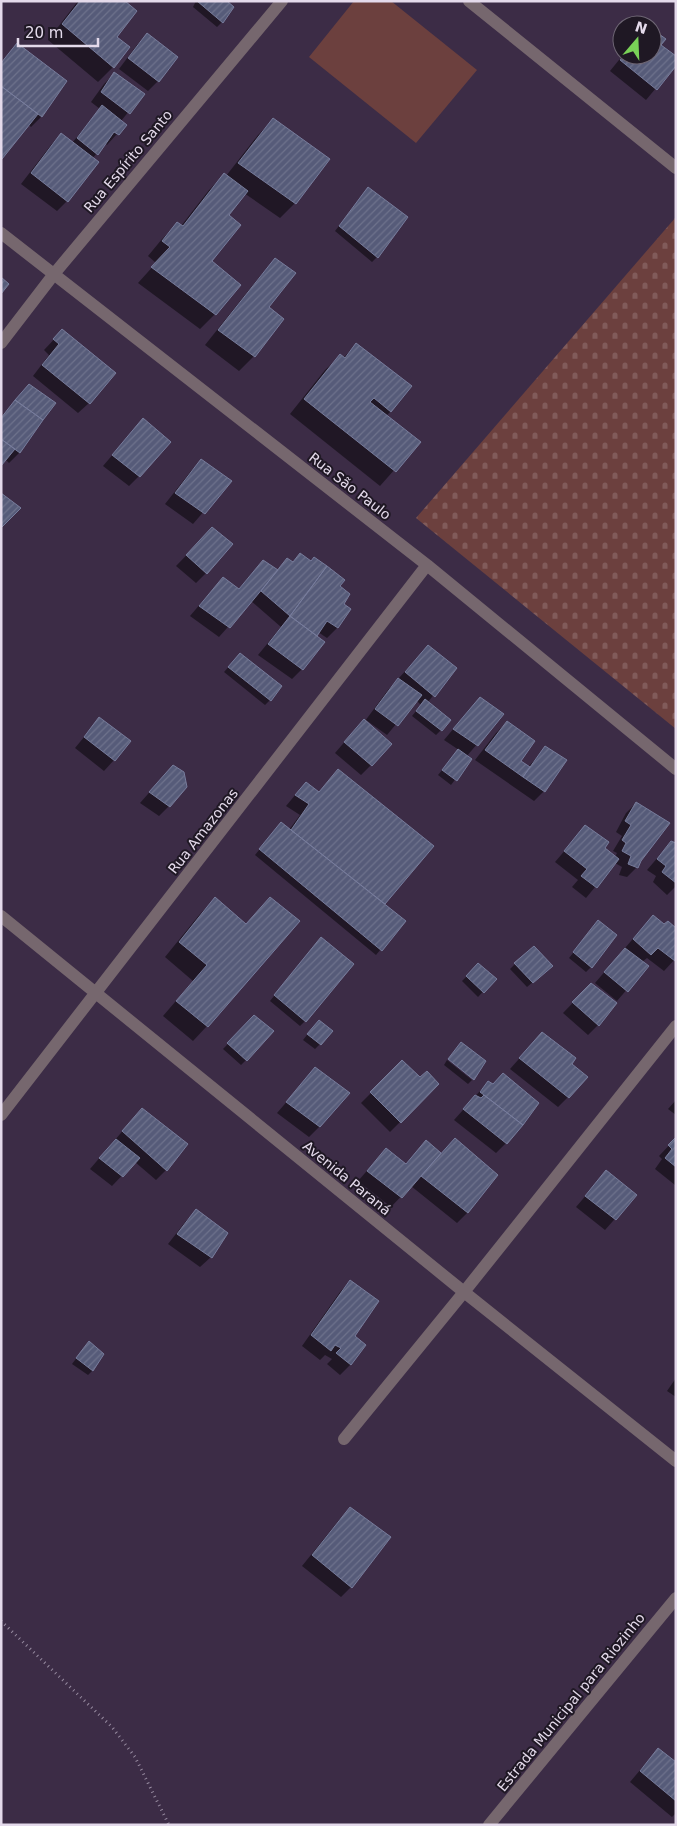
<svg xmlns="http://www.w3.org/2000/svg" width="677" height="1826" font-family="'DejaVu Sans',sans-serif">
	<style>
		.cemetery { fill: url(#cemetery-stones) }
		.pitch { fill: #6c403e }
		.shadow { fill: #0007 }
		.building { fill: url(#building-hatch); stroke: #777c9c }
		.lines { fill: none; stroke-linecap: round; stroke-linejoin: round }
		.path { stroke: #978ba0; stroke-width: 3; stroke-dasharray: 1 4; stroke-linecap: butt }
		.minor { stroke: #76676e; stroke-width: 12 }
		.labels { text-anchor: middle; stroke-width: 4; stroke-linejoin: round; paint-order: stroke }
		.street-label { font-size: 14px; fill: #e4daeb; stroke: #1f1824 }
	</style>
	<defs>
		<pattern id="cemetery-stones" width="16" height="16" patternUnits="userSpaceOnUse" patternTransform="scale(1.25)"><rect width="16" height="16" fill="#6c403e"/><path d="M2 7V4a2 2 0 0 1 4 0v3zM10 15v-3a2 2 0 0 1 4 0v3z" fill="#815b5a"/></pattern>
		<pattern id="building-hatch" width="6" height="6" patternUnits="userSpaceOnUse" patternTransform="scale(1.25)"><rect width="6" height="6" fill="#565b79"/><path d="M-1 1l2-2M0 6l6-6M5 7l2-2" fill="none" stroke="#6e728c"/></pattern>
	</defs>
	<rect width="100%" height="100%" fill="#3c2c46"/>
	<!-- cemetery -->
	<path class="cemetery" d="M676,217V729L416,518Z"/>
	<!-- pitch -->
	<path class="pitch" d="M354,1H391L477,70L416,143L309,57Z"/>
	<!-- shadow -->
	<path class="shadow" d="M78,1H123L115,38L113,67L98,82L48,40Z
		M196,1H225L222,22L217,27L193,7Z
		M652,31L659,45L676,64L646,100L610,71L623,55H652Z
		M147,34L158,81L148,91L119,69L137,45Z
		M17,45L66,81L41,117L31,127L28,124L1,158V62Z
		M114,74L143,94L121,121L125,125L107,145L105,143L92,159L67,201L57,211L21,184L51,145L61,134L72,143L100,109L91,102L104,84Z
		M273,120L328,160L295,203L280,218L244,193L227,215L210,261L215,314L200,329L138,283L156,263L148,256L162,239L177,224L181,226L209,190L224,175L226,176L258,135Z
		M368,189L377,257L372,262L335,231Z
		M275,260L268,308L254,356L239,371L205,345L261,275Z
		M62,331L89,403L78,413L33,376L49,355L44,350Z
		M356,345L391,411L386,416L419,442L380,486L290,414L325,370L340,356L343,358Z
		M10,407L42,419L19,453L9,463L5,459L1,464V417Z
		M143,419L139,476L129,486L103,466Z
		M202,461L230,481L193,524L165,504L191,471Z
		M212,529L206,573L196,583L176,566Z
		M300,555L338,586L343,604L350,610L337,628L327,638L318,632L302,669L292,679L258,655L281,627L251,601L219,637L190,616L213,589L238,590L253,572L276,571L287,560L292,563Z
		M418,657L455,668L428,702L441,730L436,735L412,716L421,705L416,700L387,735L366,720L365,721L371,765L361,775L335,753L354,731L365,721L388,690Z
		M235,660L270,700L265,705L224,672Z
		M470,709L502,715L466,757L470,760L451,785L438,775L459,750L444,740Z
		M99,719L114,760L104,771L75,748Z
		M507,722L519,761L528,767L546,748L544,791L534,801L475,760L496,733Z
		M338,770L432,846L383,904L404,921L376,955L255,855L276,829L289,830L300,815L286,806L296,794L318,793Z
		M163,777L169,806L159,816L140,803Z
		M636,803L640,861L637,867L627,877L619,875L622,867L615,863L586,898L572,887L578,880L555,862L585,827L603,848L615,857L617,853L613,851L622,836L616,832L626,813Z
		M671,842L676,845V886L667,895L653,882L656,876L647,870Z
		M215,899L207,1026L193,1041L163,1016L193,981L165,957L200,914Z
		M664,926L676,929V958L664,971L647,958L642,962L647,966L617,1001L595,983L643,927Z
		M594,927L591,967L586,972L569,958Z
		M316,944L305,1021L300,1026L270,1001Z
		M515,964L546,971L527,987L510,969Z
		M478,965L495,979L478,997L462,981Z
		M591,984L598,1025L588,1035L563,1013Z
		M254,1017L246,1060L241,1065L223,1049Z
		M314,1026L320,1044L315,1049L303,1040Z
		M542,1033L570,1064L568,1097L558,1107L510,1069Z
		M447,1060L472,1080L468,1084L444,1065Z
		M402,1062L420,1079L438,1084L390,1132L361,1103Z
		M315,1069L320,1126L309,1137L277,1113Z
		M488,1082L506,1143L496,1153L454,1120Z
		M676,1100V1115L668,1109Z
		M132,1120L186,1144L166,1170L156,1180L135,1162L112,1186L90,1169Z
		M676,1138V1184L675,1185L655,1169L662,1159L659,1156Z
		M426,1142L441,1154L496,1175L467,1213L457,1223L411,1186L391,1207L358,1181L386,1149L405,1165Z
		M606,1172L636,1195L605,1230L576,1207Z
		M196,1211L211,1257L200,1267L168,1244L186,1221Z
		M350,1281L353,1336L351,1364L340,1375L327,1364L332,1359L325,1355L320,1360L302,1346L340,1292Z
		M84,1348L93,1370L88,1375L72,1364Z
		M676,1378V1397L667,1391Z
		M350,1509L351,1587L341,1597L302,1566L340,1519Z
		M658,1749L676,1764V1813L672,1817L630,1782Z"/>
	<!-- building -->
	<path class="building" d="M80,1H125L137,11L117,37L130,47L114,68L62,24Z
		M197,1H227L234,7L223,23Z
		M652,29L666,39L661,45L676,56V66L657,90L620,60L624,55H652Z
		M147,33L178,57L159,82L128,58Z
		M17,43L67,81L42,117L1,86V63Z
		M114,72L145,94L130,114L101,92Z
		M1,86L38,114L2,159L1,158Z
		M102,105L127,125L119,135L114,132L98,155L77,138Z
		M273,118L330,159L296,204L238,163Z
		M61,133L99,162L68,202L31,173Z
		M224,173L248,191L229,215L241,225L212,261L241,285L216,315L151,267L170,247L162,241L177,222L183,226Z
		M368,187L408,217L378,258L339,226Z
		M275,258L296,273L269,307L284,319L255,357L218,330Z
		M1,277L9,284L1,294Z
		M62,329L116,373L90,404L42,365L59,344L53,339Z
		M356,343L412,386L391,412L374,398L370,402L421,442L396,472L304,399L340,354L345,358Z
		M29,384L56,403L43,420L15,400Z
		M15,400L43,420L20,453L1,439V418Z
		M143,418L171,442L140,477L112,455Z
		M1,439L15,449L1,466Z
		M201,459L232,481L205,514L175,493Z
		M1,493L21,508L1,528Z
		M212,527L233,544L207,574L186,555Z
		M300,553L311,561L314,557L327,566L290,616L261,591L287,558L293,562Z
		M263,560L278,570L230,628L199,606L223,577L239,589Z
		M327,566L345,580L340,586L350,594L344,604L351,609L338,628L327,621L317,636L290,616Z
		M290,616L325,642L303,670L268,644Z
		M428,645L457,668L435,697L405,672Z
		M240,653L282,686L271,701L228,667Z
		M398,678L422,695L398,726L375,709Z
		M480,697L504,714L478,746L453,729Z
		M425,699L451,720L442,731L416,711Z
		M99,717L131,741L115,761L84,737Z
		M364,719L392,744L372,766L344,742Z
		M507,721L535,741L521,761L530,767L523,777L485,750Z
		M545,746L567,760L545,792L523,777Z
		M458,749L472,759L457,781L442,770Z
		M173,765L184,772L187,787L170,807L149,792Z
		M338,769L434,846L385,904L291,830L309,804L295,795L306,782L319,792Z
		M636,802L670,823L641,861L638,868L628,864L631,856L622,851L626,843L622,840L631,825L625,821Z
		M281,822L406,921L382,951L259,849Z
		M585,825L609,842L605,848L619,859L597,888L581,876L587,869L564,851Z
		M671,841L676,843V883L662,872L666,866L657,859Z
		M215,897L246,924L270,897L300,921L208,1027L176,1001L207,965L179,942Z
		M653,915L664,924L668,921L676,928L675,961L658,948L651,955L633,939Z
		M598,920L617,935L592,968L573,952Z
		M321,937L354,964L306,1022L274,995Z
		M534,946L553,966L533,983L514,963Z
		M625,948L649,966L628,992L604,972Z
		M478,963L497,979L484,993L466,976Z
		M591,983L617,1003L599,1026L572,1002Z
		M254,1015L274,1031L247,1061L227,1043Z
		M319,1020L333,1031L321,1045L307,1034Z
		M542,1032L576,1058L572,1064L588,1077L569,1098L519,1058Z
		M461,1042L486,1061L474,1080L448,1059Z
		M402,1060L420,1077L427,1071L439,1084L401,1123L370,1092Z
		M315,1067L350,1093L320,1127L286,1102Z
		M503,1073L539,1103L523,1125L480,1092L488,1081L493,1084Z
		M475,1095L481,1098L484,1095L523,1125L507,1144L463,1109Z
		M142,1108L188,1144L167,1171L122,1131Z
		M676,1137V1167L665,1158L672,1149L668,1145Z
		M455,1138L498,1175L468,1213L421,1176Z
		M116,1139L140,1158L123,1177L99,1158Z
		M426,1140L441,1153L402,1198L367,1171L386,1148L406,1164Z
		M606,1170L637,1195L616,1220L585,1196Z
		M196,1209L228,1233L212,1258L177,1234Z
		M350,1280L379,1301L355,1336L366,1345L351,1365L336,1353L341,1348L335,1345L331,1351L311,1335Z
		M89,1341L104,1354L93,1371L76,1358Z
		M350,1507L391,1537L352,1588L312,1555Z
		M658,1748L676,1762V1801L640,1771Z"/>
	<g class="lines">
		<!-- path -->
		<path class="path" d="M1,1621L112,1727L135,1757L169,1825"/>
		<!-- minor -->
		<path class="minor" d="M469,1L676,168
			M1,233L427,565L676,769
			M1,343L54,274L282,1
			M1,916L464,1292L676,1461
			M1,1115L427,565
			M344,1439L464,1292L676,1026
			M489,1825L676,1598"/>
	</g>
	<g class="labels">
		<!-- street labels -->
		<g class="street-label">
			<text transform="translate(128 161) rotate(-50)" y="5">Rua Espírito Santo</text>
			<text transform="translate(350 486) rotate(38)" y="5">Rua São Paulo</text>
			<text transform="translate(203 831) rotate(-52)" y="5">Rua Amazonas</text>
			<text transform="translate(347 1178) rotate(39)" y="5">Avenida Paraná</text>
			<text transform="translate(571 1702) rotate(-51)" y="5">Estrada Municipal para Riozinho</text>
		</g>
	</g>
	<!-- border -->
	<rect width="677" height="1826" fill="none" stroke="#e4daeb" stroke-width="5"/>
	<!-- north arrow -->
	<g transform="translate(637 40) rotate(19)"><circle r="24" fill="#1f1824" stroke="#6e6674"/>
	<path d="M0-4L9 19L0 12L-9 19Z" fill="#79d157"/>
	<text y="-8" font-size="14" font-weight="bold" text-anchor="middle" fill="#e4daeb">N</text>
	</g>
	<!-- scale -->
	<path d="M18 38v8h80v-8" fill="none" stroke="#e4daeb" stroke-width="2.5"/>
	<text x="25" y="38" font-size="15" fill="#e4daeb" stroke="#1f1824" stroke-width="4" paint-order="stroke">20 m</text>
</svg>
